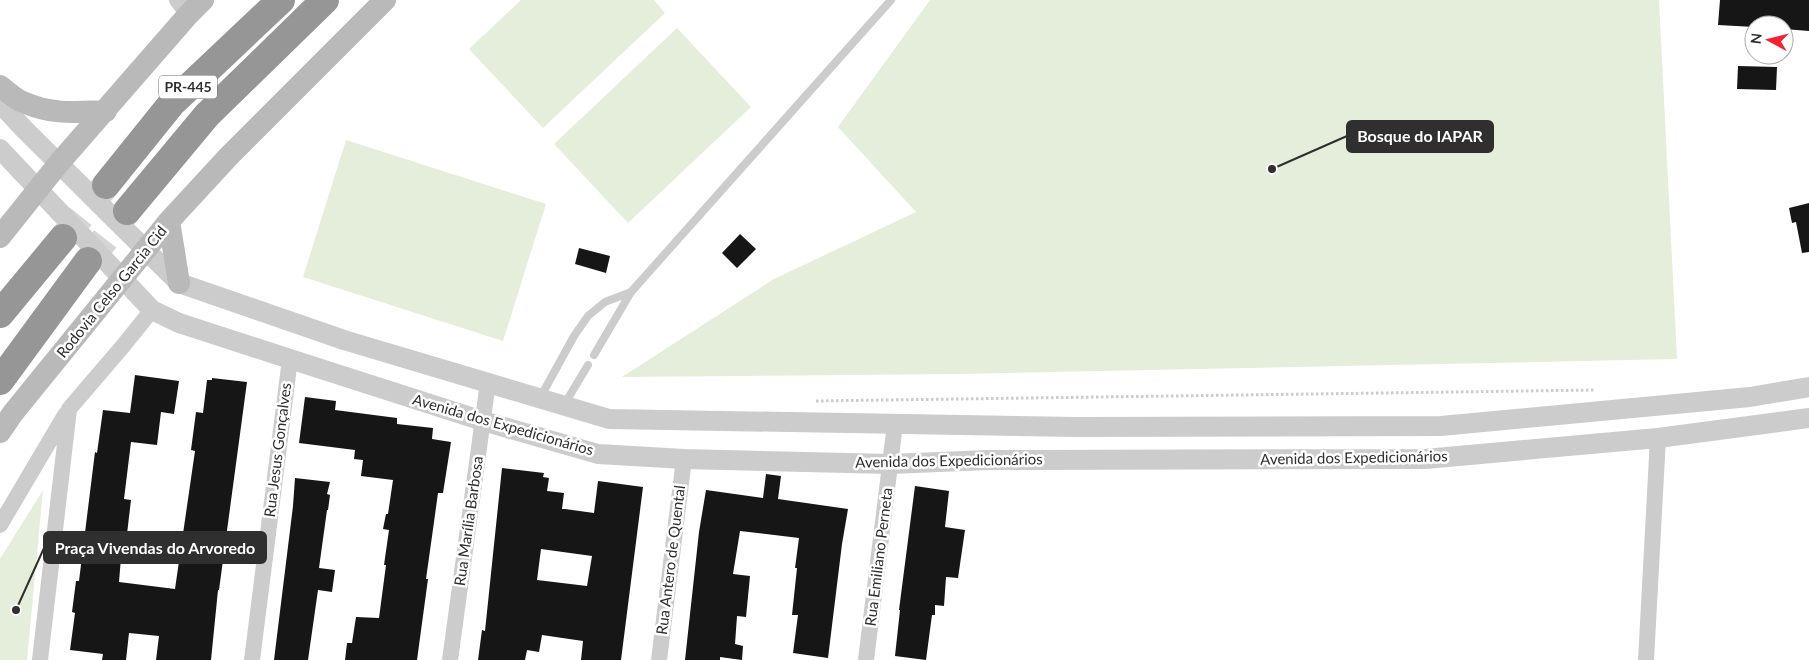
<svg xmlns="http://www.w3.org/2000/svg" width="1809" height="660" font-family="Lato,sans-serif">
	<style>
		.green { fill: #e5eddb }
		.building { fill: #161616; fill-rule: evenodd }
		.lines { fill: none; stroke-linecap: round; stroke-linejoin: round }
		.motorway-tunnel { stroke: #d5d5d5; stroke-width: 28; stroke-dasharray: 28 14; stroke-linecap: butt }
		.path { stroke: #ccc; stroke-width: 3; stroke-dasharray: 2.5 2.5; stroke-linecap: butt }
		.service { stroke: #ccc; stroke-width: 8 }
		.minor { stroke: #ccc; stroke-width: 16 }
		.tertiary { stroke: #ccc; stroke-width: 20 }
		.secondary { stroke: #b9b9b9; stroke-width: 22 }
		.motorway { stroke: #969696; stroke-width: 28 }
		.labels { text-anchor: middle; stroke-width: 5; stroke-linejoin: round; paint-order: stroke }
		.shield { fill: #fff; stroke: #6d6d6d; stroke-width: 1 }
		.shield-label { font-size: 14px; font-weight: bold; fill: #2f2f2f }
		.street-label { font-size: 15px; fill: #2f2f2f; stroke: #fff }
		.leader { fill: none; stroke: #2f2f2f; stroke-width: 2 }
		.callout-dot { fill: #2f2f2f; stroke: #fff; stroke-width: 2 }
		.callout { fill: #2f2f2f; stroke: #2f2f2f; stroke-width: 2 }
		.callout-label { font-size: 16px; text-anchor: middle; font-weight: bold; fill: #fff }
	</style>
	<rect width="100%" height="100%" fill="#fff"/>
	<!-- green -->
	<path class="green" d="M521,0H654L665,13L543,128L469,49Z
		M930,0H1659L1677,359L960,374L622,377L774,279L916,212L838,127Z
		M677,28L751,107L628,223L554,144Z
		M346,140L546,204L503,341L303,277Z
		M43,490L27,660H0V559Z"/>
	<!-- building -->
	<path class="building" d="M1720,0H1809V31L1784,29V25H1754V27L1718,25Z
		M1738,66L1777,67L1776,90L1737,89Z
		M1809,203V252L1802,253L1796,222L1792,223L1789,208Z
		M740,234L756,249L737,268L722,253Z
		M579,248L610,256L606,273L575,264Z
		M135,375L179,381L174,414L161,412L157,445L131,442L124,499L131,500L127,534L123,533L119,582L175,589L195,451L191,450L196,412L203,413L207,380H212V378L247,382L219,590H218L211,660H156L159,636L129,633L126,660H102L103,654L70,650L75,613L72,612L76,581H79L95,452L97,453L103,410L130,413Z
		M305,397L336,401L335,410L397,418V424L433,428L432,439L451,442L443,493H438L434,522L426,579H428L417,660H345L347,643H352L356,617L379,618L386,565H384L389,530L383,529L386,514H388L393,480L361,476L363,460L354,459L355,450L299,443Z
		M502,468L544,473L543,477L549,478L547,491L564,493L562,509H565L594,513L598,481L643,487L621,660H581L583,641L542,635L539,652L527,650L525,660H478L482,630L485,631ZM541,549L592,556L587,586L537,580Z
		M766,474L781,476L778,499L848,509L842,544L828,658L793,653L798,615H792L797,568H795L799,538L740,531L733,574L750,576L746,617L737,616L735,644L743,646L742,660L720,657V660H685L699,532L706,490L763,498Z
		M295,478L330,482L327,494L330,495L328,510H327L319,568L335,570L332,592L318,590L308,660H274L293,506Z
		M915,486L949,491L945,527L965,530L958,578L946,577L944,606L935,605V615H932L926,660L895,656L900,610H899Z"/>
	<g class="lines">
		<!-- motorway-tunnel -->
		<path class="motorway-tunnel" d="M63,238L106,185
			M88,261L127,211"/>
		<!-- path -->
		<path class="path" d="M816,401L1595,390"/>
		<!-- service -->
		<path class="service" d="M594,355L631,292L891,0
			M540,398L574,336L588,316L605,302L631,292
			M564,405L588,365"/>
		<!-- minor -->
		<path class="minor" d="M177,0L188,15
			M0,525L65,415
			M40,660L69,409L123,346L152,310
			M252,660L290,359
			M450,660L488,382
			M659,660L684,459
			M866,660L895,424
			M1646,660L1658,438"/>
		<!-- tertiary -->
		<path class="tertiary" d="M0,103L24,129L179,283L344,340L609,419L1076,427L1441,426L1750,397L1809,387
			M0,149L152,310L179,323L290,359L483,421L598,454L684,459L890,464L988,460L1425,459L1658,438L1809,418"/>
		<!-- secondary -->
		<path class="secondary" d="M0,86C7,91 15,99 23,102C52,115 75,112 106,111
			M169,221L179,283
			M0,237L59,163L188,15L203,0
			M0,432L13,413L169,221L229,156L385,0"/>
		<!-- motorway -->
		<path class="motorway" d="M106,185L172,103L281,0
			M127,211L207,115L325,0
			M0,314L63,238
			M0,381L88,261"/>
	</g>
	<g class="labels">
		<!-- shield labels -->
		<rect class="shield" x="159" y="75.5" width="58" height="23" rx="4"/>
		<g class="shield-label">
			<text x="188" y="92">PR-445</text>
		</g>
		<!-- street labels -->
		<g class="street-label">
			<text transform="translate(112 292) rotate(-51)" y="5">Rodovia Celso Garcia Cid</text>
			<text transform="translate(503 425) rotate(16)" y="5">Avenida dos Expedicionários</text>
			<text transform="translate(278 450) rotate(-83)" y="5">Rua Jesus Gonçalves</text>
			<text transform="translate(1354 458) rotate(-1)" y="5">Avenida dos Expedicionários</text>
			<text transform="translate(949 461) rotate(-1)" y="5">Avenida dos Expedicionários</text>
			<text transform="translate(469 521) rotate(-82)" y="5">Rua Marília Barbosa</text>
			<text transform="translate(879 557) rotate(-83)" y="5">Rua Emiliano Perneta</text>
			<text transform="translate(671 560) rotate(-83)" y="5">Rua Antero de Quental</text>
		</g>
	</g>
	<!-- callouts -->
	<path class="leader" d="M1272 169L1347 136M16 610L44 548"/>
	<g class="callout-dot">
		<circle cx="1272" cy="169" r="5"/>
		<circle cx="16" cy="610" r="5"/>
	</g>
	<g class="callout">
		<rect x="1347" y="121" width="146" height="31" rx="5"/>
		<rect x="44" y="532" width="222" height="31" rx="5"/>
	</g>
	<g class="callout-label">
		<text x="1420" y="142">Bosque do IAPAR</text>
		<text x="155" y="554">Praça Vivendas do Arvoredo</text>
	</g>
	<!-- north arrow -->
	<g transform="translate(1769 40) rotate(277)"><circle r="24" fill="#ffffff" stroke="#acacac"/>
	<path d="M0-4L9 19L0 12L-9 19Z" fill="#f62033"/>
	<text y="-8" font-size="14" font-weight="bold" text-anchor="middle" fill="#2f2f2f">N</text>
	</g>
</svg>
